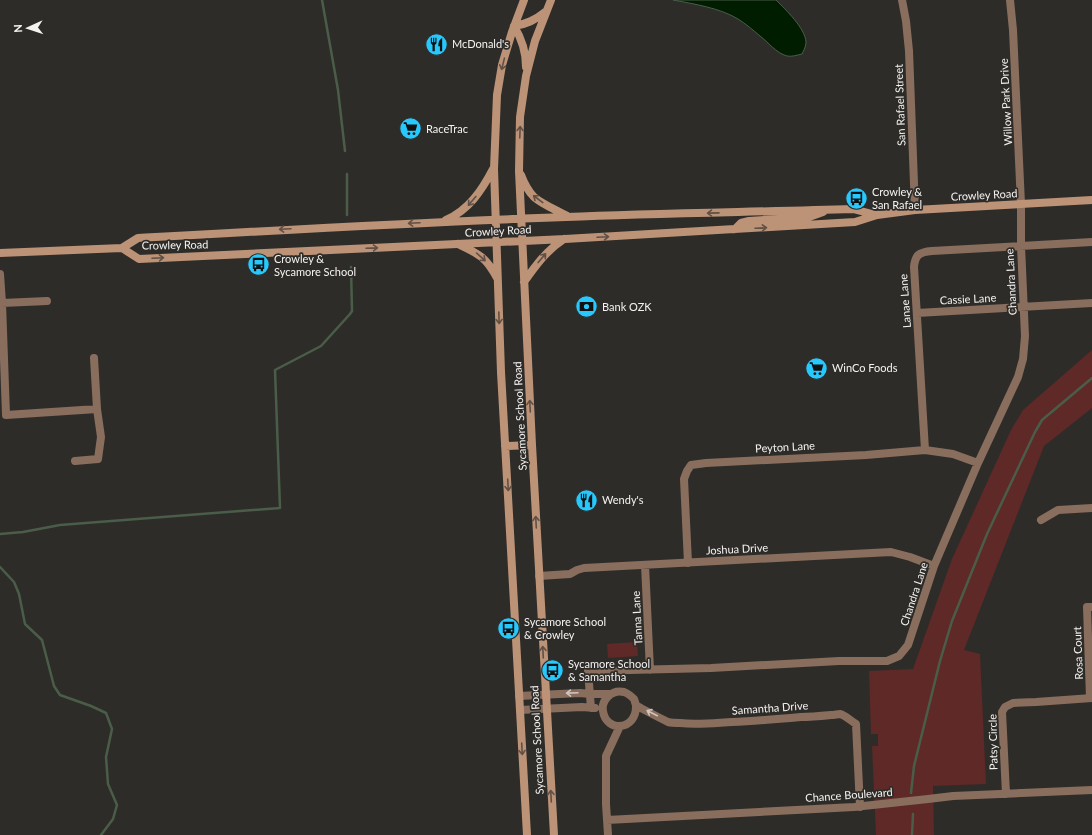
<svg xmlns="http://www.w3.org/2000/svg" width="1092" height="835" font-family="Lato,sans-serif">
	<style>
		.green { fill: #5e2927 }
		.water { fill: #001d00; stroke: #4a5d48 }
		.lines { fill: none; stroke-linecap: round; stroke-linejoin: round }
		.stream { stroke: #4a5d48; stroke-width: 2.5 }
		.street { stroke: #896e5e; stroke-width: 8 }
		.secondary { stroke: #bd9378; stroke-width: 8 }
		.oneway { stroke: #605045 }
		.oneway2 { stroke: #cfc4be }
		.labels { text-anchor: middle; stroke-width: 3.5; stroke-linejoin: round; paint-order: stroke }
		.poi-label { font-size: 11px; fill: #f5f3f1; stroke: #2e2c29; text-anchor: start }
		.street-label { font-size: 11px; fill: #f5f3f1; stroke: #2e2c29 }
	</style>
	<rect width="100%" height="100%" fill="#2e2c29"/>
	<!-- green -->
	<path class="green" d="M1092,350V408L1044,446L964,650L980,654L986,784L933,786L934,835H876L872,746H878V734H871L869,671L913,669L952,559L1011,430L1023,410Z
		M637,642L638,656L608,658L607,644Z"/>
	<!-- water -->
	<path class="water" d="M673,0H776C786,10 805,28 806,42C806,46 804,50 802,54C797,55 792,57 787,56C776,53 768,42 760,36C753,30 746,24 738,19C720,8 694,4 673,0Z"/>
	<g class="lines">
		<!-- stream -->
		<path class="stream" d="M322,0L338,90L345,151
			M347,174V215
			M0,534L23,532L60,525L280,508L275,370L321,346L350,314L352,311L351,267
			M0,567L14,582L19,594L25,624L42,640L54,686L60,695L91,706L106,713L112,729L106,757L108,784L117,805L113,819L101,835
			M911,793L914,766L940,661L952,621L987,534L1035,432L1042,420L1092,378
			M912,835L913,814"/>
		<!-- street -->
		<path class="street" d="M902,0L906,21L909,51L915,210
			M0,274L2,303
			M47,301L2,303L6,415L97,409L101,437L98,459L75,461
			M917,313L1092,303
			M94,358L97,409
			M925,450L914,267C915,255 919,252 932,251L1092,242
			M1041,520L1058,510L1092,508
			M688,563L684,479L687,471L691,465L706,463L866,455L925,450L953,454L978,463
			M645,565L650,670
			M539,576L570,574L577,570L584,568L891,552L910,557L934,566
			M519,696L580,693L590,694H611
			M1090,698L1087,607H1092
			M636,705C637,731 606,733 603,711C601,700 612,689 624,692C627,693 631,696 634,699C635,701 635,703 636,705C638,707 664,720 668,722C672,723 676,723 680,723C697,725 714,723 732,722C755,721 778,719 801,717C811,717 821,716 831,715C834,715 838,714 840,714C845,715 851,721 856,724L860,807
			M591,708L588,671L711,668L839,661H887L899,656L908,645L934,566L978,463L1018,377L1023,359L1025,336L1021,246V204L1013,30L1010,0
			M520,710L582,707L595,708
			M1006,794L1002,712L1005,707L1013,703L1036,702L1092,698
			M607,820L854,807L928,799L953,796L1092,790
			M608,835L606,804V756L620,726"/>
		<!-- secondary -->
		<path class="secondary" d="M524,0L512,32L502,65L497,95L494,169L501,372L527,835
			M551,0L535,41L526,76L520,117L519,171L532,445L554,835
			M526,67C526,52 522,39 514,26C527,24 535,20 545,12
			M521,175C524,183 528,191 534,197C543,205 557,210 567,216
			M446,220C469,210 482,190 493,169
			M735,229L741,223L749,221L809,217L823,212
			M458,244C479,254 486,257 497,278
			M122,248L139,259L565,239L855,222L877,215L915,210L1092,200
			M0,253L122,248L138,238C281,230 423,222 566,217C662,213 758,212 853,209L876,215
			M524,282C536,265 546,251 564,239
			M505,446L532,445"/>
	</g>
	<!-- one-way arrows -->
	<defs><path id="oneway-shaft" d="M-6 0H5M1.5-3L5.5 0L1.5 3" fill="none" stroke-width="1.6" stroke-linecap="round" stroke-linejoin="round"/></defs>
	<g class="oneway">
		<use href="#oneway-shaft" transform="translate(503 64) rotate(104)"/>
		<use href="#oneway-shaft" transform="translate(520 132) rotate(-88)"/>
		<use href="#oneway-shaft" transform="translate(538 199) rotate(-143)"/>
		<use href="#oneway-shaft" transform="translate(472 201) rotate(130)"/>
		<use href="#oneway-shaft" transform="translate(713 213) rotate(179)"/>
		<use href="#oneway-shaft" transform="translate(414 223) rotate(177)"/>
		<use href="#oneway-shaft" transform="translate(761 228) rotate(-3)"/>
		<use href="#oneway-shaft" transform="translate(285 229) rotate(177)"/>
		<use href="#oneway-shaft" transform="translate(603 237) rotate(-3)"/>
		<use href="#oneway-shaft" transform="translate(372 248) rotate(-2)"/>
		<use href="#oneway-shaft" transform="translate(481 257) rotate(42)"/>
		<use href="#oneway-shaft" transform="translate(158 258) rotate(-3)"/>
		<use href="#oneway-shaft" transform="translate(542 258) rotate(-50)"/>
		<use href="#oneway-shaft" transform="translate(499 318) rotate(88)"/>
		<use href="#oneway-shaft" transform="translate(530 406) rotate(-93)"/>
		<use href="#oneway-shaft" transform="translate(508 485) rotate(87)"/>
		<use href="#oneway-shaft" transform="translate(536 522) rotate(-93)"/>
		<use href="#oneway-shaft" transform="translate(543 652) rotate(-93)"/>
		<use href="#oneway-shaft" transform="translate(522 749) rotate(87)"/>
		<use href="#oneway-shaft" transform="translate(551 796) rotate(-93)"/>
	</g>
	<g class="oneway2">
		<use href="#oneway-shaft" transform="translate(572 693) rotate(178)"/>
		<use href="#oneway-shaft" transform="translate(652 713) rotate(-153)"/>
	</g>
	<!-- icons -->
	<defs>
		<symbol id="restaurant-disc" viewBox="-11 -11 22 22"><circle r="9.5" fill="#26c9fe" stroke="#2e2c29"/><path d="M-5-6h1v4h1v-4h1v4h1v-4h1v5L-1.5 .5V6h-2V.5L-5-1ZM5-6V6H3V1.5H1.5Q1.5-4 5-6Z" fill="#111"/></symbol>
		<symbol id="supermarket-disc" viewBox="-11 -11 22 22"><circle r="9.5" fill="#26c9fe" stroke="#2e2c29"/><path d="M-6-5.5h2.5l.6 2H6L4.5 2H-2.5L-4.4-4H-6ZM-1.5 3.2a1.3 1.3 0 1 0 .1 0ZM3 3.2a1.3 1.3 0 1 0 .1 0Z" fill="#111"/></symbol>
		<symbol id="bus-disc" viewBox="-11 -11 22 22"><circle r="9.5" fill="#26c9fe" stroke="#2e2c29"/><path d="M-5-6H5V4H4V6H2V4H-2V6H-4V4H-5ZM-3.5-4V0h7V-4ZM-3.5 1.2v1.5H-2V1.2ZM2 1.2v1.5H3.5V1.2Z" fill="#111"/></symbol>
		<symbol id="bank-disc" viewBox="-11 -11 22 22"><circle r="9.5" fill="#26c9fe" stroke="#2e2c29"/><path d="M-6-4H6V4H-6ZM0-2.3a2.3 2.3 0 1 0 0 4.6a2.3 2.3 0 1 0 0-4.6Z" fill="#111"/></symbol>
	</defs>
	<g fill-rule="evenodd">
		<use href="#restaurant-disc" x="424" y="32" width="25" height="25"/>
		<use href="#supermarket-disc" x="398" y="116" width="25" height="25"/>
		<use href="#bus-disc" x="844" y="186" width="25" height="25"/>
		<use href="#bus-disc" x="246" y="252" width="25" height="25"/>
		<use href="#bank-disc" x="574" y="294" width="25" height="25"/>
		<use href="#supermarket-disc" x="804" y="356" width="25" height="25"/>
		<use href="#restaurant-disc" x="574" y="488" width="25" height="25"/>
		<use href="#bus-disc" x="496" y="616" width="25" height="25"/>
		<use href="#bus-disc" x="540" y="658" width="25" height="25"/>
	</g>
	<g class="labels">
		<!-- poi labels -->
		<g class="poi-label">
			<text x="452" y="48">McDonald's</text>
			<text x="426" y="133">RaceTrac</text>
			<text x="872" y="196">Crowley &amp;<tspan x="872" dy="13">San Rafael</tspan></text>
			<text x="274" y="263">Crowley &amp;<tspan x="274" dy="13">Sycamore School</tspan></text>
			<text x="602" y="311">Bank OZK</text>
			<text x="832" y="372">WinCo Foods</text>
			<text x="602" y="504">Wendy's</text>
			<text x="524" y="626">Sycamore School<tspan x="524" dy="13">&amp; Crowley</tspan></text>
			<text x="568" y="668">Sycamore School<tspan x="568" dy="13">&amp; Samantha</tspan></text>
		</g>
		<!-- street labels -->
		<g class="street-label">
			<text transform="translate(1006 102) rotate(-93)" y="4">Willow Park Drive</text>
			<text transform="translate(900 105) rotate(-92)" y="4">San Rafael Street</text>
			<text transform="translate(984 195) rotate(-3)" y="4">Crowley Road</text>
			<text transform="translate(498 231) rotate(-3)" y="4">Crowley Road</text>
			<text transform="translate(175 245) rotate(-1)" y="4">Crowley Road</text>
			<text transform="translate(1011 282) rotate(-93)" y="4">Chandra Lane</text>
			<text transform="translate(968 299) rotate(-3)" y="4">Cassie Lane</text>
			<text transform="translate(905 301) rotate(-94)" y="4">Lanae Lane</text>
			<text transform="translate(520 416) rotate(-93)" y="4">Sycamore School Road</text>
			<text transform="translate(785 447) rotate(-3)" y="4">Peyton Lane</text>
			<text transform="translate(737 549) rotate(-3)" y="4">Joshua Drive</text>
			<text transform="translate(914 594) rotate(-72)" y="4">Chandra Lane</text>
			<text transform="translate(637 618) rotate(-93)" y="4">Tanna Lane</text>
			<text transform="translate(1078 653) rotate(-92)" y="4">Rosa Court</text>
			<text transform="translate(770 708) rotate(-4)" y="4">Samantha Drive</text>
			<text transform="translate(537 740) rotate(-93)" y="4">Sycamore School Road</text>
			<text transform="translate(993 742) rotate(-91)" y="4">Patsy Circle</text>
			<text transform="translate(849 795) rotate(-4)" y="4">Chance Boulevard</text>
		</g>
	</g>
	<!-- north arrow -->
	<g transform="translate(28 28) rotate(267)" stroke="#2e2c29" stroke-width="3" paint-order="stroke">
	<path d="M0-3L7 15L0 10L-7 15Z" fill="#f5f3f1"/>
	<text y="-6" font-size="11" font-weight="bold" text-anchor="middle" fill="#f5f3f1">N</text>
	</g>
</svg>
